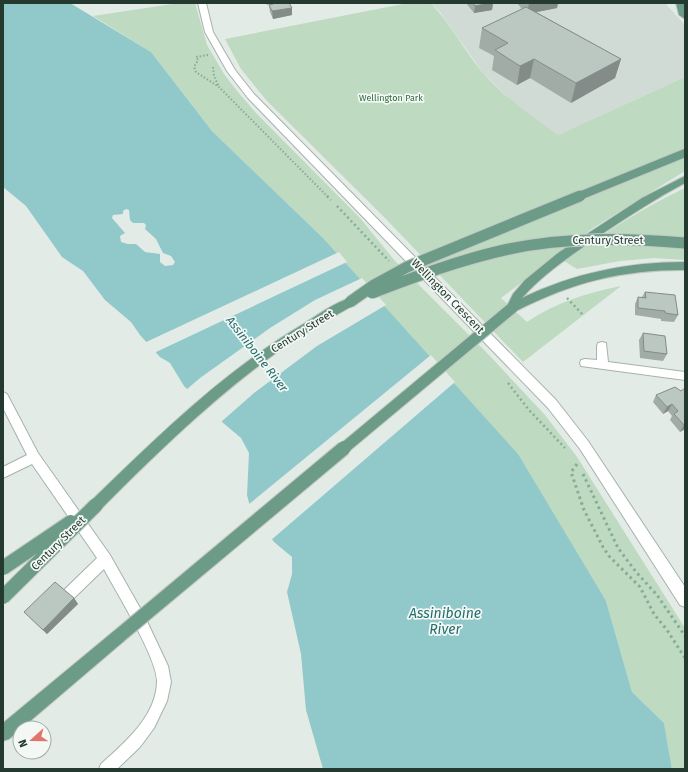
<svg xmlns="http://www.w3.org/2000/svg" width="688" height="772" font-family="'Fira Sans',sans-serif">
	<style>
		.built { fill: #d1dbd5 }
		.green { fill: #bedac1 }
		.water { fill: #91c9ca; fill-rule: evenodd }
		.pier { fill: #e3ebe6 }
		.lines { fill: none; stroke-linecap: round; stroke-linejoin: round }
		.service-casing { stroke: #a6b2ac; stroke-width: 2 }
		.minor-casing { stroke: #a6b2ac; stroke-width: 2 }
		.primary-casing { stroke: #c2c8c5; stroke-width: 2 }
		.path-far2 { stroke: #87ab9a; stroke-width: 2; stroke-dasharray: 1.5 2; stroke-linecap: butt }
		.path-far1 { stroke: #87ab9a; stroke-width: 2.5; stroke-dasharray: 2 3; stroke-linecap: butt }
		.path { stroke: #87ab9a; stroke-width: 3; stroke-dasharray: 2.5 3.5; stroke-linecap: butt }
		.service { fill: #fff; fill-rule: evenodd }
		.minor { fill: #fff; fill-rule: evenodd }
		.primary { fill: #6c9b88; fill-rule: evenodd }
		.primary-bridge-far2-casing { stroke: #c2c8c5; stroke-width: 10; stroke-linecap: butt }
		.primary-bridge-far1-casing { stroke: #c2c8c5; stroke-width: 13; stroke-linecap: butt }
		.primary-bridge-casing { stroke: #c2c8c5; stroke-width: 16; stroke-linecap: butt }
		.primary-bridge-far2 { stroke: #6c9b88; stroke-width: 8 }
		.primary-bridge-far1 { stroke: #6c9b88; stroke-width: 11 }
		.primary-bridge { stroke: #6c9b88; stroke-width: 14 }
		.wall { fill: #a1aca7 }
		.shaded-wall { fill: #838c88 }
		.building { fill: #bbc8c2; stroke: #838c88 }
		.labels { text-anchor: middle; stroke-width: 3.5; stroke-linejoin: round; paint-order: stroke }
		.far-park-label { font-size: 9px; fill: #336c41; stroke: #f3f8f5 }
		.street-label { font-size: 11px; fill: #243a31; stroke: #f3f8f5 }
		.water-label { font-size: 12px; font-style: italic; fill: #256e6f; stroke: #f3f8f5 }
		.near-water-label { font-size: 14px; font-style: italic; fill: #256e6f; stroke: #f3f8f5 }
	</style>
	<rect width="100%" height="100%" fill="#e3ebe6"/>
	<!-- built -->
	<path class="built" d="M430,3H665L685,25V77L558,135L515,104L483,73L440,12Z"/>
	<!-- green -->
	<path class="green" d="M179,3H195L207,45L224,74L237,91L256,113L360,218L395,261L488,354L545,415L577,457L685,628V769H672L664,723L632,692L606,601L322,237L212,131L151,52L93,16Z
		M408,3H430C451,23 464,51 483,73C505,98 532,116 558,135L685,77V171L593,228L501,298L527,322C556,302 587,293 621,286L523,362L385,218L267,101L241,69L225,39Z
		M685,188V260L654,258L620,261L577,269L564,261C604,234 642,208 685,188Z"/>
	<!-- water -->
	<path class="water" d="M3,3H70L151,52L212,131L322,237L518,454L606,601L632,692L664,723L672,769H323L306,710L301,654L287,592L292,574V557L274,542L252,514L247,495L249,453L241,438L208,410L184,386L170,363L160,357L140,335L131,322L105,300L83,271L62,257L26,206L3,187ZM126,209L129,210L130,220L133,223H144L146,225L145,229L156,239L163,253L171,256L175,262L173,265L165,266L160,262V254L145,252L136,244H128L121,242L120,236L125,233L112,218L113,215L123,214V211Z"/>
	<!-- pier -->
	<path class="pier" d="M339,252L347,262L154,353L144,343Z
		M362,278L386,305L317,346L254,393L221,422L207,412L186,390L200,378L270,328L315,300Z
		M431,355L455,382L270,541L250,514L248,505Z"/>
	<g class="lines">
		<defs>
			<path id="service" d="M602,342L606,343L608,362L685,372V380L581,366L580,363L581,360L585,359L597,360V346L598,343Z
				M3,392L7,394L38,453L110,555L144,615L168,666L171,682L167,701L154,728L140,747L117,769H99L101,764C124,743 156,717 157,682C158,659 116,592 104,569L73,599L68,601L63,599L61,595L63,591L97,558L32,464L3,478V467L27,455L3,408Z"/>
			<path id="minor" d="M198,3H206L213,32L235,70L254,94L556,400L588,441L685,587V607L680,605L580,449L548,408L248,98L227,71L205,32Z"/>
			<path id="primary" d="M676,3H684L685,19L679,15Z
				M685,176V183C655,199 627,217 599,236C572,255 544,273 522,298C574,273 628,262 685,262V270C620,270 574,282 516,311L512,312L508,311L506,308L513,294L525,280L558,253L642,198Z
				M350,298L354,299L356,302L354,305C327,320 301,335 276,353C212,399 156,454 101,509L96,511L91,509L89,505L91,501C158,436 225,370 305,323C319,314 334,303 350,298Z
				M119,629L124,631L126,636L124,641L9,739L3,741V723L114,631Z"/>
		</defs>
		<!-- service casing -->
		<use href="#service" class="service-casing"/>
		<!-- minor casing -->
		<use href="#minor" class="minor-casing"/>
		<!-- primary casing -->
		<use href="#primary" class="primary-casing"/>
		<!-- path-far2 -->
		<path class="path-far2" d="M208,55L196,57L198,60L194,67L196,72L219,87L328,197
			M213,67L214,76L219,87"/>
		<!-- path-far1 -->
		<path class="path-far1" d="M327,196L331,200
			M337,206L389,261
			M567,298L584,316
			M508,383L529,410L565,448"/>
		<!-- path -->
		<path class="path" d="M577,464L571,472L584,510L603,547L609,556L640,587L654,614L667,630L685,658
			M583,474L618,548L636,572L657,595L685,636"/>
		<!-- service -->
		<use href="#service" class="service"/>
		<!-- minor -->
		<use href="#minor" class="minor"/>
		<!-- primary -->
		<use href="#primary" class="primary"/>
		<defs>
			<path id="primary-bridge-far2" d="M577,197L685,153"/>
			<path id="primary-bridge-far1" d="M372,293C417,276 462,259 509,249C567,237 626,238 685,243
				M350,302L374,285L407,267L580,196
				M343,449L512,308"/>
			<path id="primary-bridge" d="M3,568L71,522
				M3,597L96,505
				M119,636L344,448"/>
		</defs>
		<!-- primary-bridge-far2 casing -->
		<use href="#primary-bridge-far2" class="primary-bridge-far2-casing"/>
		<!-- primary-bridge-far1 casing -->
		<use href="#primary-bridge-far1" class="primary-bridge-far1-casing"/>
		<!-- primary-bridge casing -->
		<use href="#primary-bridge" class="primary-bridge-casing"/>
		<!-- primary-bridge-far2 -->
		<use href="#primary-bridge-far2" class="primary-bridge-far2"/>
		<!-- primary-bridge-far1 -->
		<use href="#primary-bridge-far1" class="primary-bridge-far1"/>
		<!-- primary-bridge -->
		<use href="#primary-bridge" class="primary-bridge"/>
	</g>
	<!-- wall -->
	<path class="wall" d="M266,3H289L292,8V15L273,19L270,12L269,5H271V4L267,5Z
		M466,3H493L492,10L474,13Z
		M517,3H558L557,8L536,12L621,59L615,78L571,103L530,78L517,85L492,70L494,56L479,48L482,28L522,9Z
		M645,292L678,315L674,322L661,321V319L635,315V304L638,297H642Z
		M643,333L667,354L663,361L640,358L639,340Z
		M681,391L685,429L680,432L670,420L672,416L668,411L663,414L653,402L656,395Z
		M74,598L78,604L47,634L24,612Z"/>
	<!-- shaded-wall -->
	<path class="shaded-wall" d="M132,3H142L133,4Z
		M491,3H493L492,10L474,13L475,6Z
		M529,3H558L557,8L527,14Z
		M292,8V15L273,19L272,11Z
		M534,59L530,78L517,85L520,66Z
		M621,59L615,78L571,103L576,83Z
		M672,404L668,411L663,414L667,407Z
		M684,425H685V429L680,432Z
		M74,598L78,604L47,634L43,630Z"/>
	<!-- building -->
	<path class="building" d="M272,3H289L292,8L272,11L269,5L273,4Z
		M473,3H491L475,6Z
		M526,7L621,59L576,83L534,59L520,66L495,50L508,43L482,28Z
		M645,292L675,295L678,315L665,313V311L638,308V297L646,298Z
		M643,333L665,336L667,354L644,351Z
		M675,387L681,391L685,388V425H684L674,414L678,411L672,404L667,407L656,395Z
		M55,582L74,598L43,630L24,612Z"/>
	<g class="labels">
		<!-- far-park labels -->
		<g class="far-park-label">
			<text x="391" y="101">Wellington Park</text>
		</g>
		<!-- street labels -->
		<g class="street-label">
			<text x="608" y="244">Century Street</text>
			<text transform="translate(448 296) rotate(46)" y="4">Wellington Crescent</text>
			<text transform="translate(302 331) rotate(-32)" y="4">Century Street</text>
			<text transform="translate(58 543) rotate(-45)" y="4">Century Street</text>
		</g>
		<!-- water labels -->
		<g class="water-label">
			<text transform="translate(257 354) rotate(52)" y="4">Assiniboine River</text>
		</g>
		<!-- near-water labels -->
		<g class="near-water-label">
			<text x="445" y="618">Assiniboine<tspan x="445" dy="16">River</tspan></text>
		</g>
	</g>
	<!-- border -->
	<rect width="688" height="772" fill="none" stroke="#243a31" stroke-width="8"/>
	<!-- north arrow -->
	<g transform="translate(32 740) rotate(249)"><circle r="19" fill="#f3f8f5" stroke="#a0aca7"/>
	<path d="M0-3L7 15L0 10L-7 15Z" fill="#e27569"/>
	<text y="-6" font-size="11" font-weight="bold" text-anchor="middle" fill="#243a31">N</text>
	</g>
</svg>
